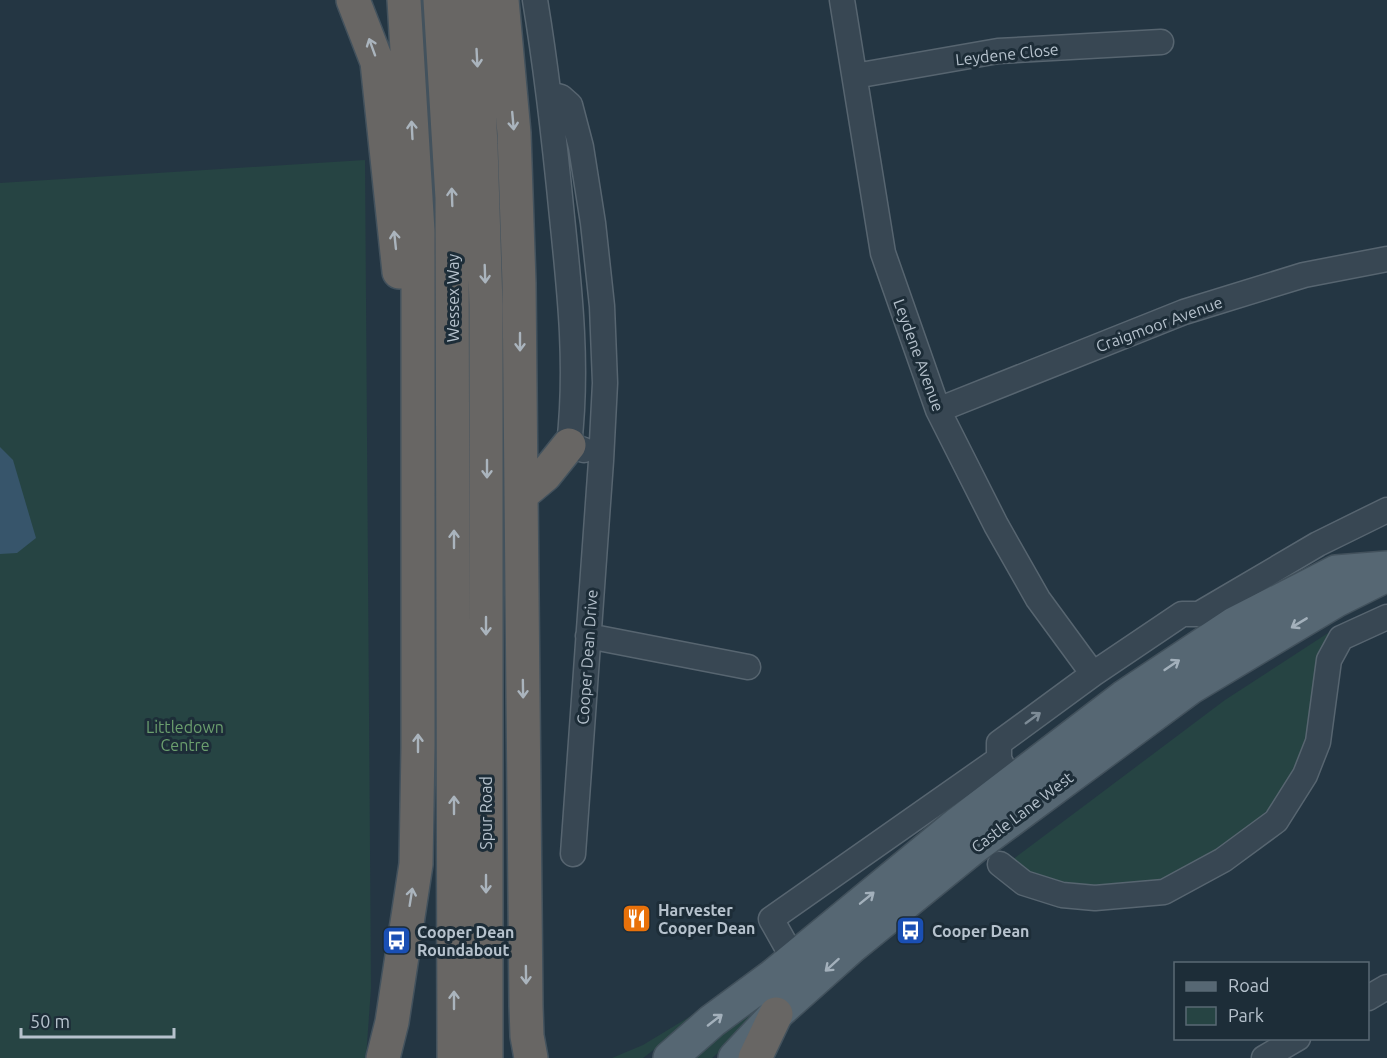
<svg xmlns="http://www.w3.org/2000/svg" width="1387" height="1058" font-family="Ubuntu,sans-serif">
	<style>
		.green { fill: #264443 }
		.water { fill: #37556b }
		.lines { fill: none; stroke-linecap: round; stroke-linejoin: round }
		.minor-casing { stroke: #576570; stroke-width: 27 }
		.primary-casing { stroke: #42515c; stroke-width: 36 }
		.trunk-casing { stroke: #43525d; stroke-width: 36 }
		.minor { stroke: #384753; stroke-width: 24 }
		.primary { stroke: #566773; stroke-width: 33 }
		.trunk { stroke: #686664; stroke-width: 33 }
		.oneway { stroke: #aab4bd }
		.oneway2 { stroke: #a3b0bb }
		.oneway3 { stroke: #7d8b96 }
		.labels { text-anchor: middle; stroke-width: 6; stroke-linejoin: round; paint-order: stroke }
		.street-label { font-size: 16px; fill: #b6c2cd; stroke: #1d2d38 }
		.park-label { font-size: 16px; fill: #6b9f6e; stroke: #1d2d38 }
		.poi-label { font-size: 16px; font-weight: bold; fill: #b6c2cd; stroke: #1d2d38; text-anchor: start }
	</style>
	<rect width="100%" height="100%" fill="#243643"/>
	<!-- green -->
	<path class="green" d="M365,160L371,988L366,1058H0V183Z
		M1328,633L1329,642L1306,741L1296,768L1282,794L1257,821L1197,864L1146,885L1114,890L1053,884L1008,863L1225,700Z
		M727,994L643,1058H612L643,1045Z
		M767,996L774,1004L712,1058H684Z"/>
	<!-- water -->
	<path class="water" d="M0,447L13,460L36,538L17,553L0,554Z"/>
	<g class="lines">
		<defs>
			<path id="minor" d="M535,0C547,72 555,145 562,217C570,293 578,368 569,445L584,450
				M842,0L883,253L938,410L996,525L1038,599L1093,674
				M855,76L998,51L1161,42
				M550,94L561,97L570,105L581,147L593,223L602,306L605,383L601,461L573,854
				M938,410L1184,312L1304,275L1387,259
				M588,636L748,667
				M1341,638L1387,617
				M1012,784L999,759V743L1093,674L1182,614H1199L1318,544L1387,510
				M1000,864L1024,883L1062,895L1095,898L1164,892L1223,860L1276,821L1305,775L1318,742L1329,660L1341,638
				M793,958L771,919L999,759
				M1368,998L1387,987
				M1264,1058L1298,1038"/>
			<path id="primary" d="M670,1058L712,1021L773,976L959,823L1124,697L1234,624L1336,572L1387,568
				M735,1058L776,1014L851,947L974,847L1191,687L1335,601L1387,575"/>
			<path id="trunk" d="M353,0L377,62L399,272
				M440,0L452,198L454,1058
				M473,0L481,145L486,306V1058
				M502,0L514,133L519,283L526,1006L527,1036L531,1058
				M521,495L545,475L569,445
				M383,1058L392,1022L416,864L418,747V231L404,0
				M755,1058L776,1014"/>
		</defs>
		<!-- minor casing -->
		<use href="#minor" class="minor-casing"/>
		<!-- primary casing -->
		<use href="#primary" class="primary-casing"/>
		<!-- trunk casing -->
		<use href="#trunk" class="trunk-casing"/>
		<!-- minor -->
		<use href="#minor" class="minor"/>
		<!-- primary -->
		<use href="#primary" class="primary"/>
		<!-- trunk -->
		<use href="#trunk" class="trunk"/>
	</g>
	<!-- one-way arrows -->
	<defs><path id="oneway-shaft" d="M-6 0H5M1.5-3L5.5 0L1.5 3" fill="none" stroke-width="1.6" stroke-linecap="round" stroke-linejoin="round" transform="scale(1.5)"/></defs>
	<g class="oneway">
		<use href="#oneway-shaft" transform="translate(372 47) rotate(-110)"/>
		<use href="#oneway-shaft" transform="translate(477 58) rotate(87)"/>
		<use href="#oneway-shaft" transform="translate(513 121) rotate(85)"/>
		<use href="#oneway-shaft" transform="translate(412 130) rotate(-93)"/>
		<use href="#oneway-shaft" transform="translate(452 197) rotate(-92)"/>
		<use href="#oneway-shaft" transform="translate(395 240) rotate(-96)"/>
		<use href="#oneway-shaft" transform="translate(485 274) rotate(88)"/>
		<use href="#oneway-shaft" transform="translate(520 342) rotate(90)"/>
		<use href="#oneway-shaft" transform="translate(487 469) rotate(90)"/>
		<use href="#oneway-shaft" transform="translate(454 539) rotate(-90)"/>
		<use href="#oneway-shaft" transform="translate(486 626) rotate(90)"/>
		<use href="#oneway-shaft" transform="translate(523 689) rotate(89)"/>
		<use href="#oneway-shaft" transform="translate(418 743) rotate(-90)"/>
		<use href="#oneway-shaft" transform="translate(454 805) rotate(-90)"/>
		<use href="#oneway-shaft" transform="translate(486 884) rotate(90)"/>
		<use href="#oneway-shaft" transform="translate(411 897) rotate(-81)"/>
		<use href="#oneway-shaft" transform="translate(526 975) rotate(89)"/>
		<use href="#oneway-shaft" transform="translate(454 1000) rotate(-90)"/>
	</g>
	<g class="oneway2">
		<use href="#oneway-shaft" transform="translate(1299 623) rotate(149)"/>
		<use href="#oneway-shaft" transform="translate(1172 665) rotate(-34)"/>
		<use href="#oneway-shaft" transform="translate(867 898) rotate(-39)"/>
		<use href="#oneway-shaft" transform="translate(832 965) rotate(138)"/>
		<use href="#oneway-shaft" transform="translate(715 1020) rotate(-38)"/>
	</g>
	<use class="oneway3" href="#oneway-shaft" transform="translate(1033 718) rotate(-36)"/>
	<!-- icons -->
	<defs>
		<symbol id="restaurant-square" viewBox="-11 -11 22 22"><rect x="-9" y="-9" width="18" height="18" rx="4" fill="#e8710a" stroke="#1d2d38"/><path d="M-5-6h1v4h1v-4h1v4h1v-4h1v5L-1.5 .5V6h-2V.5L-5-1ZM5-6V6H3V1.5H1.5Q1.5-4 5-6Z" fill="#fff"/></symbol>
		<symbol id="bus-square" viewBox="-11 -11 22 22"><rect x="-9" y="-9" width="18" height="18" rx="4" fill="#1a4fb4" stroke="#1d2d38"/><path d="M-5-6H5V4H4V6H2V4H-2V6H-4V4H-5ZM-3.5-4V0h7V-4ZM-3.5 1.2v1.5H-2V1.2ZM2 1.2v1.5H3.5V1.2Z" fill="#fff"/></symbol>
	</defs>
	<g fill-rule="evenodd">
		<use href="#restaurant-square" x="620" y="902" width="33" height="33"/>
		<use href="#bus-square" x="894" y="914" width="33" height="33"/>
		<use href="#bus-square" x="380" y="924" width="33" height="33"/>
	</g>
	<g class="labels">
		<!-- street labels -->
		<g class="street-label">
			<text transform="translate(1007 54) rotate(-6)" y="6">Leydene Close</text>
			<text transform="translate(453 298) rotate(-90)" y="6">Wessex Way</text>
			<text transform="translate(1159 324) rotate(-20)" y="6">Craigmoor Avenue</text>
			<text transform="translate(919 355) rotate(70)" y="6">Leydene Avenue</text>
			<text transform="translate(587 657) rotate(-86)" y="6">Cooper Dean Drive</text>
			<text transform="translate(1022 812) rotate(-37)" y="6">Castle Lane West</text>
			<text transform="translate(486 813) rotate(-90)" y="6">Spur Road</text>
		</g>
		<!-- park labels -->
		<g class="park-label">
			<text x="185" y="733">Littledown<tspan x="185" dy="18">Centre</tspan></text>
		</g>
		<!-- poi labels -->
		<g class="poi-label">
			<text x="658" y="916">Harvester<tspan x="658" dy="18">Cooper Dean</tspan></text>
			<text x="932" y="937">Cooper Dean</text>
			<text x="417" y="938">Cooper Dean<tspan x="417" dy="18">Roundabout</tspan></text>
		</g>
	</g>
	<!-- legend -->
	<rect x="1174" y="962" width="195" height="78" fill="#1d2d38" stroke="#5a6974" stroke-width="1.5"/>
	<rect x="1186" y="982" width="30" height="9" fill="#566773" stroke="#5a6974" stroke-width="1.5"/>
	<text x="1228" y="992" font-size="18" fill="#b6c2cd">Road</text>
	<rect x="1186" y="1007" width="30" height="18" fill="#264443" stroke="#5a6974" stroke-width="1.5"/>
	<text x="1228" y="1022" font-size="18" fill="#b6c2cd">Park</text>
	<!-- scale -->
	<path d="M21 1028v9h153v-9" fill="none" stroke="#b6c2cd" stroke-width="3"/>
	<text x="30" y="1028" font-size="18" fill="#b6c2cd" stroke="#1d2d38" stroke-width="4.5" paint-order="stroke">50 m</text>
</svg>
